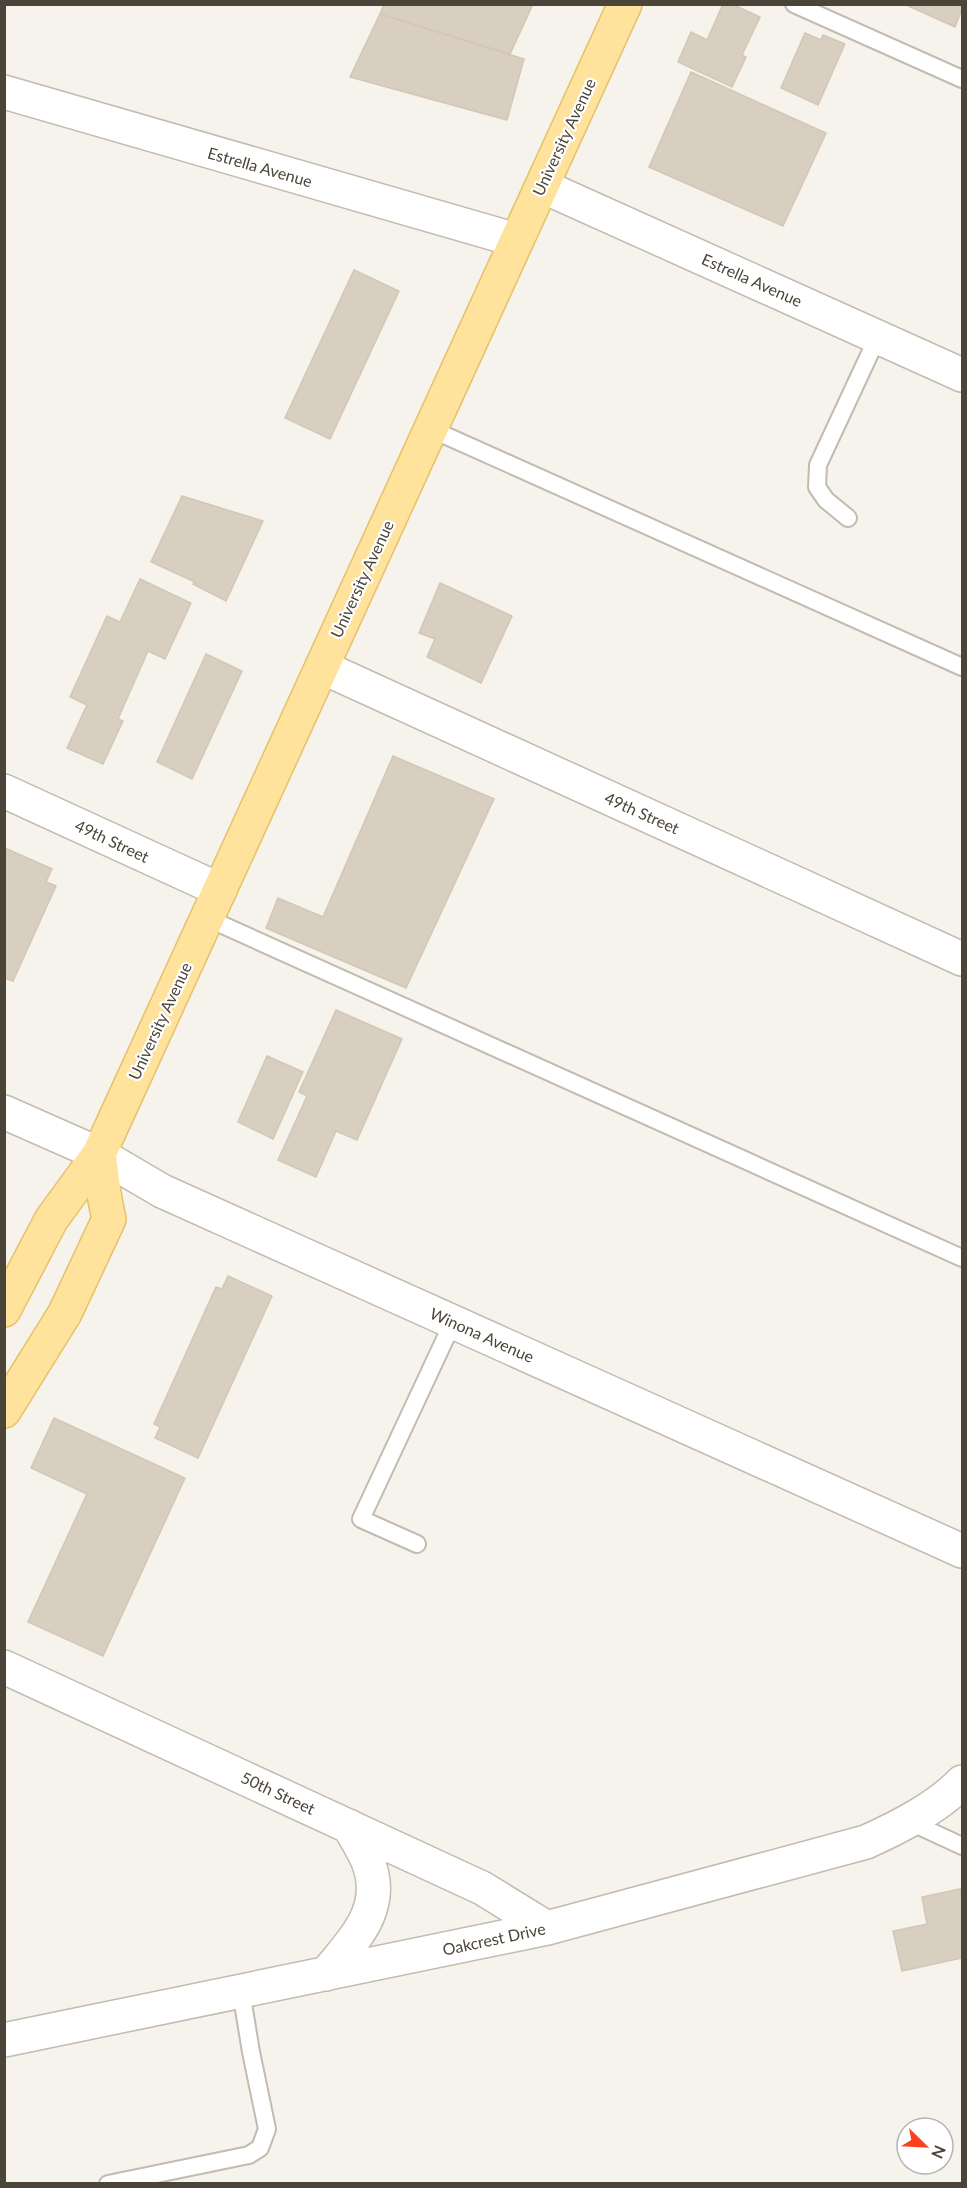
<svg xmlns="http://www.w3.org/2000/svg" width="967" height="2188" font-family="Lato,sans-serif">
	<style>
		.building { fill: #d8cfc1; stroke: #d3c7b4; stroke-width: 1.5 }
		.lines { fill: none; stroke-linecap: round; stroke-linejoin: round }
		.service-casing { stroke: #c2bbae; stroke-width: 20 }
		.minor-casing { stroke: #c2bbae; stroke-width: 36 }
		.tertiary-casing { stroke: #c2bbae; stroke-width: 36 }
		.primary-casing { stroke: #e6c16a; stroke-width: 36 }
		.service { stroke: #fff; stroke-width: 16 }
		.minor { stroke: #fff; stroke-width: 33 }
		.tertiary { stroke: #fff; stroke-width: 33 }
		.primary { stroke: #ffe39c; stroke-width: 33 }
		.labels { text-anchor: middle; stroke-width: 4.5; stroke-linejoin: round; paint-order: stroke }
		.street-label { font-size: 16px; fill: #4b4439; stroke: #fff }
	</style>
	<rect width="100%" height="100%" fill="#f6f3ec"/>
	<!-- building -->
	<path class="building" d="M384,4H533L510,54L380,14Z
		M723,4H732L760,17L742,55L746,57L732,87L678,62L691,32L707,40Z
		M904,4H962V9L955,27Z
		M380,14L524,59L507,120L350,77Z
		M805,33L821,40L823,35L845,44L818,105L781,88Z
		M691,72L826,133L783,226L649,167Z
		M354,270L399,291L330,439L285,418Z
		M182,496L263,521L226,601L193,584L195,582L151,562Z
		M140,579L191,603L165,659L148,651L118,719L123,721L103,764L67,748L87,705L70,697L107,616L120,622Z
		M440,583L512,616L481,683L427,657L435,639L419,633Z
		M206,654L242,671L192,779L157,762Z
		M393,756L494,799L406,988L266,928L278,898L323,917Z
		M7,849L52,869L46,882L56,886L13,981L4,978V854Z
		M336,1010L402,1039L357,1140L336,1131L316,1177L278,1160L307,1096L299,1092Z
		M267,1056L303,1072L273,1139L238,1122Z
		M228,1276L272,1296L198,1458L155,1438L160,1427L154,1424L216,1287L222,1289Z
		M54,1418L185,1478L103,1656L28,1622L87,1494L31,1468Z
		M960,1889L962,1900V1958L902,1971L893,1931L927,1924L922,1897Z"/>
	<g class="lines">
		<defs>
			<path id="service" d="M794,4L962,79
				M431,429L962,667
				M848,518L826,500L817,487L818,465L878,336
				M207,918L962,1258
				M417,1544L361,1519L453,1322
				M908,1821L962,1846
				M108,2184L249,2155L260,2148L267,2129L251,2052L241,1991"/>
			<path id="minor" d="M4,92L516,240
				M542,186L962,375
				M322,667L962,959
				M4,791L220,890
				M4,1667L482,1888L547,1928
				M326,1974C354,1939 388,1908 367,1859C362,1848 355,1837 349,1826
				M4,2040L547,1928L866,1842C899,1827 937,1808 962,1782"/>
			<path id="tertiary" d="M4,1112L99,1154L162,1191L962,1551"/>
			<path id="primary" d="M4,1310L51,1220L99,1154L625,4
				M4,1411L65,1313L109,1219L105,1200L99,1154"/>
		</defs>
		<!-- service casing -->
		<use href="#service" class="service-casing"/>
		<!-- minor casing -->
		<use href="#minor" class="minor-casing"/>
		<!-- tertiary casing -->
		<use href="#tertiary" class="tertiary-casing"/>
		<!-- primary casing -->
		<use href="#primary" class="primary-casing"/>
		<!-- service -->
		<use href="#service" class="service"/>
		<!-- minor -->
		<use href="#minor" class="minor"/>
		<!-- tertiary -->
		<use href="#tertiary" class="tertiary"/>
		<!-- primary -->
		<use href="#primary" class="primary"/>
	</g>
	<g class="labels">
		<!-- street labels -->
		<g class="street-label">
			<text transform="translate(564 137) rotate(-65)" y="6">University Avenue</text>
			<text transform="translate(260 167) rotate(16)" y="6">Estrella Avenue</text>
			<text transform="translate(752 280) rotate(24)" y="6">Estrella Avenue</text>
			<text transform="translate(362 579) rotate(-65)" y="6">University Avenue</text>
			<text transform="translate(642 813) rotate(24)" y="6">49th Street</text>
			<text transform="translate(112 841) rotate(25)" y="6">49th Street</text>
			<text transform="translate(160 1021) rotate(-65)" y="6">University Avenue</text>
			<text transform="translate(482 1335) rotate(24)" y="6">Winona Avenue</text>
			<text transform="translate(278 1793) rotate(25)" y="6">50th Street</text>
			<text transform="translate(494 1939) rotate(-12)" y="6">Oakcrest Drive</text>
		</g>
	</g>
	<!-- border -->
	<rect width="967" height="2188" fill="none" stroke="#4b4439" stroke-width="12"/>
	<!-- north arrow -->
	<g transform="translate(925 2146) rotate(114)"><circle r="28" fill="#ffffff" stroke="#b7b4b0" stroke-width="1.5"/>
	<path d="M0-4.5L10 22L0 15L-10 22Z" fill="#fc3f1d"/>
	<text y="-9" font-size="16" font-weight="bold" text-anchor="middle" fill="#4b4439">N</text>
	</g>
</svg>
